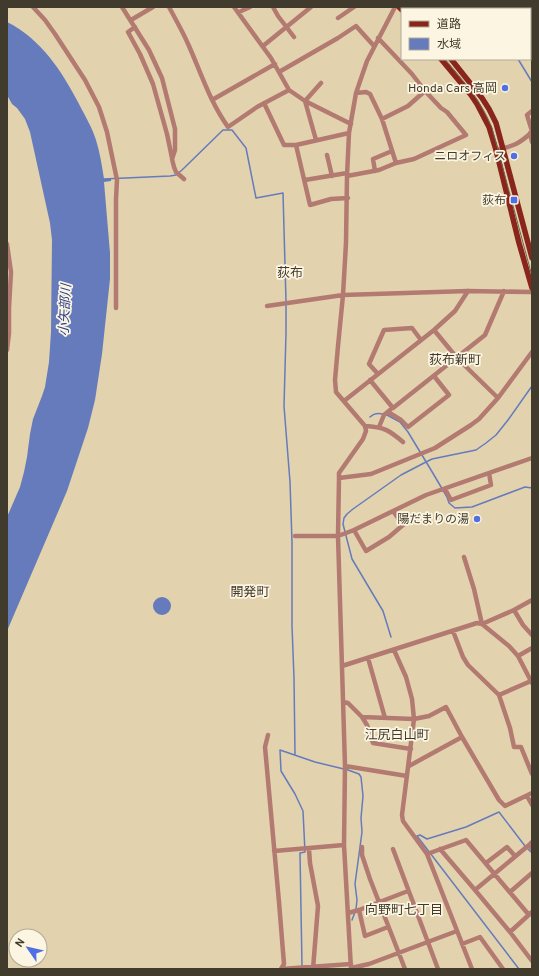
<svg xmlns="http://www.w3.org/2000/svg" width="539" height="976" font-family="Overpass,'Noto Sans JP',sans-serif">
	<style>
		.water { fill: #657bbc }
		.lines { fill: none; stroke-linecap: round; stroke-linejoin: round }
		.stream { stroke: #657bbc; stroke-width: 1.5 }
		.minor { stroke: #b37a71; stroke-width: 4.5 }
		.major { stroke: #8a251c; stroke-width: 5.5 }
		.tram { stroke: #6e6651; stroke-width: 1 }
		.poi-dot { fill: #4f6fe3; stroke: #fcf5e2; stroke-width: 1.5 }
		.labels { text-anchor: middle; stroke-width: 3.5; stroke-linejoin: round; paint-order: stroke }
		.poi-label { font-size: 12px; fill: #413b2d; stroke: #fcf5e2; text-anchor: end }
		.neighbourhood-label { font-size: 13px; fill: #413b2d; stroke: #fcf5e2 }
		.water-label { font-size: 13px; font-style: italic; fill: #293c8a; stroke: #fcf5e2 }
	</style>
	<rect width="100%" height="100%" fill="#e2d3ae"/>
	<!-- water -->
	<path class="water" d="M7,22C41,39 62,71 79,104C85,116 92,127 96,140C100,153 102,166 104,179H111V181L104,182L110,253V279L102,354L95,400L88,428L67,491L7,631V517L20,487L24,472L27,457L30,434L33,419L42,396L45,387L49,362L51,332L52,240L50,223L30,132L25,119L17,108L12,104L7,95Z
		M153 606a9 9 0 1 1 18 0a9 9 0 1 1-18 0Z"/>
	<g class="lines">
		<!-- stream -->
		<path class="stream" d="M467,7L470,9
			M490,7L493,9
			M530,46L532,48
			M518,59L532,82
			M103,179L170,176L176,175L182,170L223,130H232L246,148L256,198L283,193L286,301
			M286,305V333L284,406L290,482L292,542V626L294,678L295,755
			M387,415L400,422L408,432L431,470L447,497L449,503L455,508L472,507L525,487L532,488
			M370,417C374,413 379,413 383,414
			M391,637L383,611L352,559L343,524L344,518L347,514L353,509L401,475L426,462L432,459L476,450L486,443L496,435L508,420L532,386
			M417,836L519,969
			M417,836L420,835L427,839L466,827L499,812L525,846
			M528,849L532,853
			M352,920L355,912
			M302,966L300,853L305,852L303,811L295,794L281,771L280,750L315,762L348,770L359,774L361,777L363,796L361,818L362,832L355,884L357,900L356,909"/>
		<!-- minor -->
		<path class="minor" d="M33,7L45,20L55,34L85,80L99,107L107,132L117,180L116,199V308
			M122,7L149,50L162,78L175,129V150L172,159L174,167L176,172L184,179
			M169,7C176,20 183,32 189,46C201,73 210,102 228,127L257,107L289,90
			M234,7L271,58L289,90L305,101L351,124
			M273,7L278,16L294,37
			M523,7L524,9
			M239,12L250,7
			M530,17L532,20
			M338,18L354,7
			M131,20L153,7
			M135,27L128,32L140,54L153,84L167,134L172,158
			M263,46L311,7
			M279,72L338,38L356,26L374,46
			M356,93L366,92L370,94L382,119L396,163L414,159L466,135L447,112L441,108L425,91L412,74L378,38
			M212,100L275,64
			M264,103L284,145H296
			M532,111L527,115L532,131
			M382,119L408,106L425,91
			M530,133L532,142
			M316,140L305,101L321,83
			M496,150C514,146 519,144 532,132
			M327,155L332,176
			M375,171L373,159L392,151
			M347,176L379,170L396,163
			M305,180L347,173
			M348,198L331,199L310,205L296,145L349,133
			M7,244L11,272L9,308V333L7,350
			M267,306L343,295L468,291L532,292
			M434,330L457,358L498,398
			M378,374L369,364L384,330L412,328L421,340
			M370,380L393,408L485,335L504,291
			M344,401L434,330L455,311L468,291
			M388,412L401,420L408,427L449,395L434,376
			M365,426C384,427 389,430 403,442
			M379,427L384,415L390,410
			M339,478L371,474L435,448L471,425L479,419L498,398L532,352
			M445,489L451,500L491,485L489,473
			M403,525L414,517
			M354,530L366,551L389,537L403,525L393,511
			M295,536H338L354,530L426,495L532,458
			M464,557L474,589L482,624L509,646L518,656L532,683
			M514,610L523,625L532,635
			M453,631L463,657L468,665L499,695L510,728L514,747H521L532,774
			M394,650L406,677L412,699L414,719L402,815L403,821L427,854L472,969
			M518,656L532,648
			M368,658L385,718
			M342,666L477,623L482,624L514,610L532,600
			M499,695L531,681
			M343,702L348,703L362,717L414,719L429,716L446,707L462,737L499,800L505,806L532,793
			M362,717L367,725L373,743L411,749
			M268,735L265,747L279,902L284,964L281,969
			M345,766L407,776
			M409,766L462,737
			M527,796L532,805
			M532,842L529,845L532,849
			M529,845L475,890L510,932L532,961
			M362,847V855L370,879L405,969
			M309,849L310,863L318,906L313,969
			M393,849L438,969
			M440,849L475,890
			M274,851L344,845
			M427,854L466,840L529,915
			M486,863L507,847L515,856
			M510,892L532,873
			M359,910L365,936L388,927
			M348,913L359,910L408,891
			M510,932L532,912
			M462,944L480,937L503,969
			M351,968L369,964L457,931
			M281,969L351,964
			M351,969L344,845L345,766L338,536L339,478V473L363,439L366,431L365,426L336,392L335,380L338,346L343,295L346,243L347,176L349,133L356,93L367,61L395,7"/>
		<!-- major -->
		<path class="major" d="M399,7L402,10
			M409,7L411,9
			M441,59L471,95L477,104L489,127L496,150L519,243L532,288
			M451,59L482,98L489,109L496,123L503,149L532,258"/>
		<!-- tram -->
		<path class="tram" d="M403,7L405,9
			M445,59C464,82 481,100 492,128L532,276"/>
	</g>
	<!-- markers -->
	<g class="poi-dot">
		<circle cx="505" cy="88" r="4"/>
		<circle cx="514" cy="156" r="4"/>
		<rect x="510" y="196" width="8" height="8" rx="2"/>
		<circle cx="477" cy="519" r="4"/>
	</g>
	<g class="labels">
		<!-- poi labels -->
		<g class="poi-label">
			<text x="497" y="92">Honda Cars 高岡</text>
			<text x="506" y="160">ニロオフィス</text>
			<text x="506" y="204">荻布</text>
			<text x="469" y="523">陽だまりの湯</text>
		</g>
		<!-- neighbourhood labels -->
		<g class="neighbourhood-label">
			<text x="290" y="277">荻布</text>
			<text x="455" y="364">荻布新町</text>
			<text x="250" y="596">開発町</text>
			<text x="397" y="739">江尻白山町</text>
			<text x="404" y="914">向野町七丁目</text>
		</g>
		<!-- water labels -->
		<g class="water-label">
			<text transform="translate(64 310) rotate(-87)" y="5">小矢部川</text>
		</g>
	</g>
	<!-- border -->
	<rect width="539" height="976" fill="none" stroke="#413b2d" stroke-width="16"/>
	<!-- legend -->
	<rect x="401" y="8" width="130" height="52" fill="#fcf5e2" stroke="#b1ab9a"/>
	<rect x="409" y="21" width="20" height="6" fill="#8a251c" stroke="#b1ab9a"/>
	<text x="437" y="28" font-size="12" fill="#413b2d">道路</text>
	<rect x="409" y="38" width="20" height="12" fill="#657bbc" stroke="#b1ab9a"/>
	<text x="437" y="48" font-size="12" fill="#413b2d">水域</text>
	<!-- north arrow -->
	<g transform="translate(28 948) rotate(304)"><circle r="19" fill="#fcf5e2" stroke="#b1ab9a"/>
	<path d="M0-3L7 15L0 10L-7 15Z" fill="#4f6fe3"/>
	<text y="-6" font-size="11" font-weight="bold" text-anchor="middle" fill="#413b2d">N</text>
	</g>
</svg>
